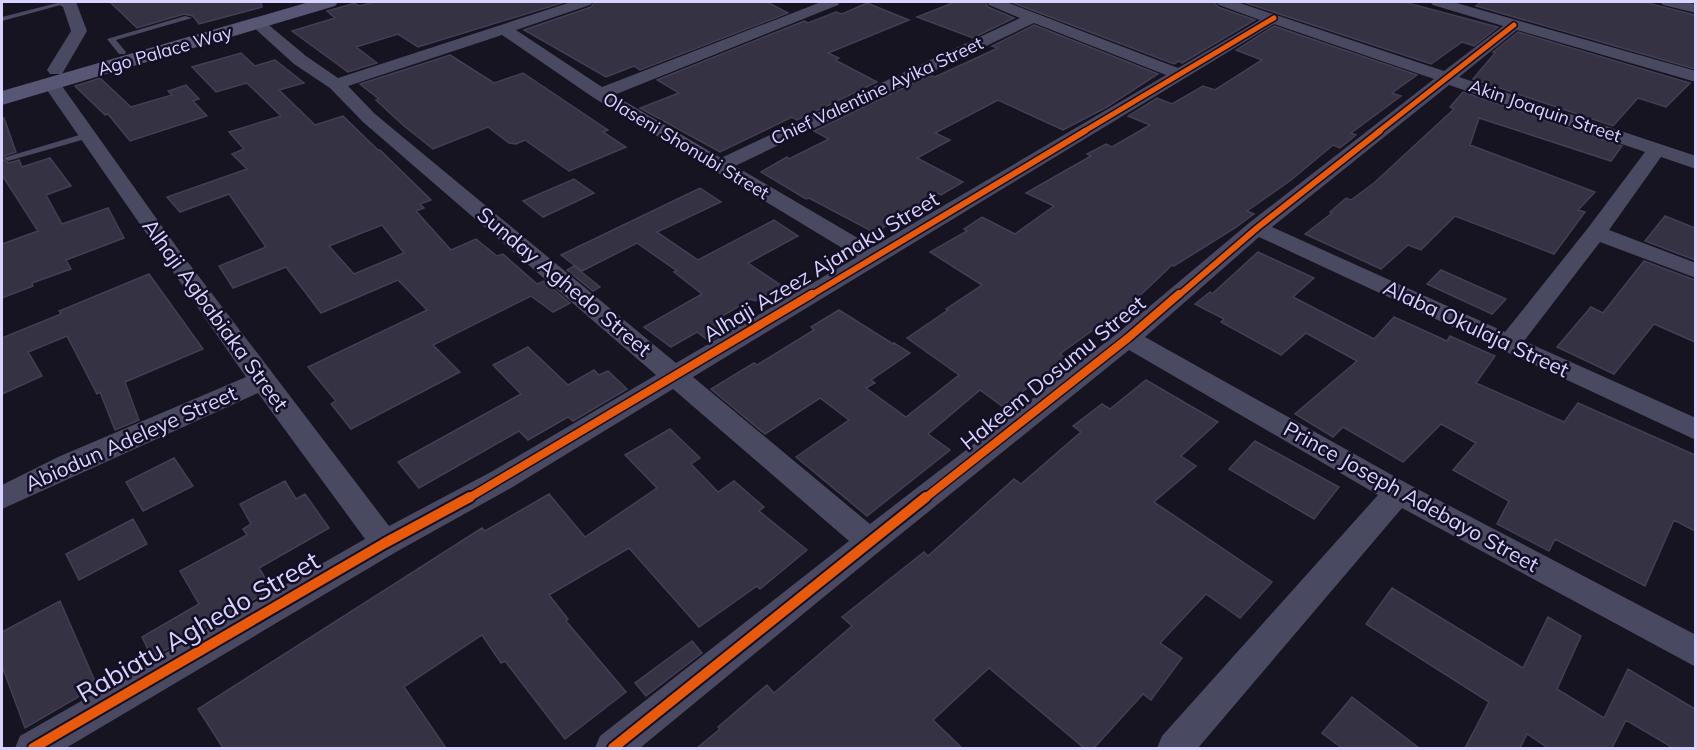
<svg xmlns="http://www.w3.org/2000/svg" width="1697" height="750" font-family="Mulish,sans-serif">
	<style>
		.building { fill: #343243; stroke: #433f54; stroke-width: 1.5; fill-rule: evenodd }
		.lines { fill: none; stroke-linecap: round; stroke-linejoin: round }
		.service { fill: #4a4962; fill-rule: evenodd }
		.minor { fill: #4a4962; fill-rule: evenodd }
		.secondary { fill: #575674; fill-rule: evenodd }
		.cycleway-far3-casing { stroke: #130f26; stroke-width: 8 }
		.cycleway-far2-casing { stroke: #130f26; stroke-width: 9 }
		.cycleway-far1-casing { stroke: #130f26; stroke-width: 11 }
		.cycleway-casing { stroke: #130f26; stroke-width: 14 }
		.cycleway-far3 { stroke: #e8590c; stroke-width: 5 }
		.cycleway-far2 { stroke: #e8590c; stroke-width: 6 }
		.cycleway-far1 { stroke: #e8590c; stroke-width: 8 }
		.cycleway { stroke: #e8590c; stroke-width: 10 }
		.labels { text-anchor: middle; stroke-width: 5; stroke-linejoin: round; paint-order: stroke }
		.far-street-label { font-size: 18px; fill: #d9d4ff; stroke: #130f26 }
		.street-label { font-size: 21px; fill: #d9d4ff; stroke: #130f26 }
		.near-street-label { font-size: 26px; fill: #d9d4ff; stroke: #130f26 }
	</style>
	<rect width="100%" height="100%" fill="#161421"/>
	<!-- building -->
	<path class="building" d="M110,2H261L262,7L199,24L193,16L184,14L137,28Z
		M375,2H565L418,47L398,34L356,47L377,63L348,72L292,31L335,18L327,11L355,3L359,6Z
		M595,2H767L788,13L640,70L634,66L606,77L524,30L591,7Z
		M955,2H985L988,7L1014,18L973,38L917,17Z
		M1011,2H1214L1218,7L1255,20L1182,63L1179,61L1174,64Z
		M1243,2H1404L1498,27L1474,46L1462,42L1431,64Z
		M1481,2H1644L1695,15V69L1476,6Z
		M867,3L909,20L828,53L839,58L835,60L877,82L797,120L792,117L720,152L640,108L679,93L657,80L804,21L808,23L836,12L842,14Z
		M1034,25L1158,74L1107,107L1063,130L998,100L935,133L950,140L917,158L963,182L941,195L937,193L898,215L901,216L875,233L809,198L806,199L761,172L787,157L789,159L829,139L814,131L930,75L935,77L998,48L992,46Z
		M1274,26L1417,75L1392,93L1401,96L1351,133L1356,135L1340,148L1333,145L1291,180L1247,211L1254,214L1235,228L1174,266L1172,265L1128,307L1131,309L1112,322L1108,319L1060,354L1066,358L1032,385L1002,406L980,390L928,434L950,450L867,516L796,457L849,420L820,398L765,434L711,389L754,363L757,365L814,330L811,327L839,310L893,344L894,343L910,353L871,380L875,383L866,388L906,417L959,375L907,338L948,310L946,309L982,285L930,252L967,231L964,229L982,217L1015,234L1054,206L1026,193L1091,156L1087,154L1106,144L1112,147L1150,125L1128,116L1157,98L1172,104L1203,86L1215,90L1262,60L1236,50Z
		M1518,32L1690,83L1666,107L1638,98L1613,126L1473,79L1495,53L1493,52Z
		M241,53L255,66L275,60L304,83L279,90L315,125L343,116L378,150H380L431,200L420,204L424,208L416,211L451,250L476,239L497,256L503,254L537,284L544,281L570,303L553,312L531,296L433,345L460,372L351,429L331,404L336,401L308,367L427,310L398,280L321,313L286,267L233,288L219,266L266,247L229,194L180,212L167,197L247,169L232,154L244,149L229,132L281,116L247,83L216,92L192,67ZM382,225L404,253L354,274L329,246Z
		M450,55L494,83L523,73L608,130L603,132L626,147L569,171L525,140L516,144L509,143L488,127L433,149L404,126L376,100L379,99L360,84Z
		M100,78L131,107L172,95L168,91L186,85L199,99L193,101L207,116L130,141L108,114L105,115L75,86Z
		M1463,92L1622,146L1611,161L1479,118L1470,145L1595,192L1578,210L1585,212L1554,254L1455,216L1421,250L1408,245L1381,269L1305,234L1332,213L1330,212L1346,198L1351,200L1374,183L1454,109L1450,107Z
		M2,118H4L16,152L2,157Z
		M50,158L71,186L46,195L62,224L108,208L124,238L66,260L71,269L32,283L33,286L2,298V244L38,231L2,175V159L9,163L19,160L22,167Z
		M574,179L594,193L543,217L523,201Z
		M700,188L721,202L657,232L698,260L774,220L798,236L748,263L782,286L755,301L751,299L719,318L732,328L709,341L697,332L671,347L644,327L702,294L674,272L677,271L637,243L582,271L561,255Z
		M1665,216L1695,228V260L1645,241Z
		M1258,252L1314,278L1293,297L1374,339L1394,317L1447,341L1450,336L1495,356L1476,383L1564,422L1578,403L1695,455V531L1674,520L1645,586L1555,539L1549,551L1497,524L1509,501L1453,470L1476,443L1441,424L1403,462L1343,427L1333,437L1295,414L1357,361L1306,333L1281,355L1221,322L1224,319L1195,304L1210,292L1212,294Z
		M1644,261L1695,280V342L1654,324L1614,374L1557,347L1591,307L1603,313Z
		M574,266L600,287L593,291L567,270Z
		M1441,270L1506,299L1492,314L1427,284Z
		M149,274L203,349L125,382L139,420L115,430L100,392L97,394L67,336L28,352L42,376L2,394V338L61,314L59,311Z
		M528,347L568,385L594,370L599,375L608,371L627,389L573,421L568,417L528,440L519,431L419,488L398,462L521,394L493,365Z
		M1146,380L1218,422L1181,456L1196,466L1154,502L1272,582L1240,618L1206,594L1160,643L1182,658L1151,700L1143,694L1094,748H1084L989,668L933,720L962,748H697L720,729L718,727L767,685L774,693L852,626L842,617L924,552L928,556L1014,479L1021,484L1081,432L1073,426L1102,404L1110,409Z
		M670,429L700,458L691,464L718,492L734,481L764,507L759,511L807,550L760,589L757,586L699,627L629,548L549,595L568,619L566,621L626,692L565,739L505,661L501,663L482,635L404,687L446,748H223L198,709L482,528L485,531L549,494L585,537L657,488L625,455Z
		M1255,441L1339,487L1314,519L1229,469Z
		M174,458L193,486L143,511L126,482Z
		M285,481L296,499L305,494L329,528L259,568L272,589L152,658L142,637L199,604L180,571L247,535L243,529L251,524L240,504Z
		M133,519L147,544L79,580L66,554Z
		M1392,588L1523,668L1548,617L1581,636L1557,689L1604,718L1628,669L1695,709V748H1673L1626,720L1612,748H1548L1527,734L1520,748H1465L1489,702L1366,624Z
		M60,601L97,686L25,728L2,666V632Z
		M692,641L702,653L646,696L635,683Z
		M1352,697L1419,748H1342L1322,733Z"/>
	<g class="lines">
		<!-- service -->
		<path class="service" d="M61,2L68,3L2,21V17Z
			M185,16L192,18L116,40L126,52L125,54H119L107,39Z
			M86,133L89,134V138L8,161L3,158Z"/>
		<!-- minor -->
		<path class="minor" d="M54,2H76L87,31L62,74H50L47,70L71,31L63,7Z
			M571,2H593L590,5L516,30L602,87L821,2H840L838,5L614,95L721,158L1020,18L989,5L987,2H1006L1178,68L1260,20L1219,5L1216,2H1237L1444,71L1503,26L1433,5L1430,2H1453L1696,71V82L1517,30L1459,77L1696,156V169L1661,157L1609,230L1696,263V278L1600,242L1524,341L1696,418V440L1259,237L1145,337L1408,484L1696,635V667L1402,508L1198,748H1157L1162,736L1378,495L1129,350L881,550L640,748H595L600,736L849,541L673,389L511,488L396,552L66,748H15L20,736L365,539L258,393L2,509V485L58,457L246,377L42,83L45,79H57L181,253L389,526L491,472L656,375L363,122L330,88L294,64L250,24L252,21H264L306,56L338,78ZM1034,23L1166,75L873,247L735,166ZM1274,24L1434,79L1249,223L1119,332L870,524L693,377ZM502,35L594,98L857,257L676,363L375,114L348,86ZM1449,85L1645,152L1588,228L1505,332L1272,227Z
			M1660,2H1684L1696,4V13L1663,5Z"/>
		<!-- secondary -->
		<path class="secondary" d="M309,2H338L335,6L2,105V91Z"/>
		<defs>
			<path id="cycleway-far3" d="M1083,132L1274,18
				M1378,132L1514,25"/>
			<path id="cycleway-far2" d="M810,296L1085,131
				M1178,296L1257,228L1380,131"/>
			<path id="cycleway-far1" d="M467,499L812,294
				M924,499L1128,338L1179,294"/>
			<path id="cycleway" d="M33,748L385,543L470,497
				M613,748L926,497"/>
		</defs>
		<!-- cycleway-far3 casing -->
		<use href="#cycleway-far3" class="cycleway-far3-casing"/>
		<!-- cycleway-far2 casing -->
		<use href="#cycleway-far2" class="cycleway-far2-casing"/>
		<!-- cycleway-far1 casing -->
		<use href="#cycleway-far1" class="cycleway-far1-casing"/>
		<!-- cycleway casing -->
		<use href="#cycleway" class="cycleway-casing"/>
		<!-- cycleway-far3 -->
		<use href="#cycleway-far3" class="cycleway-far3"/>
		<!-- cycleway-far2 -->
		<use href="#cycleway-far2" class="cycleway-far2"/>
		<!-- cycleway-far1 -->
		<use href="#cycleway-far1" class="cycleway-far1"/>
		<!-- cycleway -->
		<use href="#cycleway" class="cycleway"/>
	</g>
	<g class="labels">
		<!-- far-street labels -->
		<g class="far-street-label">
			<text transform="translate(165 51) rotate(-16)" y="6">Ago Palace Way</text>
			<text transform="translate(877 91) rotate(-25)" y="6">Chief Valentine Ayika Street</text>
			<text transform="translate(1545 111) rotate(19)" y="6">Akin Joaquin Street</text>
			<text transform="translate(686 146) rotate(31)" y="6">Olaseni Shonubi Street</text>
		</g>
		<!-- street labels -->
		<g class="street-label">
			<text transform="translate(821 267) rotate(-31)" y="7">Alhaji Azeez Ajanaku Street</text>
			<text transform="translate(564 282) rotate(40)" y="7">Sunday Aghedo Street</text>
			<text transform="translate(215 315) rotate(54)" y="7">Alhaji Agbabiaka Street</text>
			<text transform="translate(1476 329) rotate(25)" y="7">Alaba Okulaja Street</text>
			<text transform="translate(1053 373) rotate(-39)" y="7">Hakeem Dosumu Street</text>
			<text transform="translate(131 439) rotate(-24)" y="7">Abiodun Adeleye Street</text>
			<text transform="translate(1411 497) rotate(29)" y="7">Prince Joseph Adebayo Street</text>
		</g>
		<!-- near-street labels -->
		<g class="near-street-label">
			<text transform="translate(198 627) rotate(-30)" y="9">Rabiatu Aghedo Street</text>
		</g>
	</g>
	<!-- border -->
	<rect width="1697" height="750" fill="none" stroke="#d9d4ff" stroke-width="6"/>
</svg>
